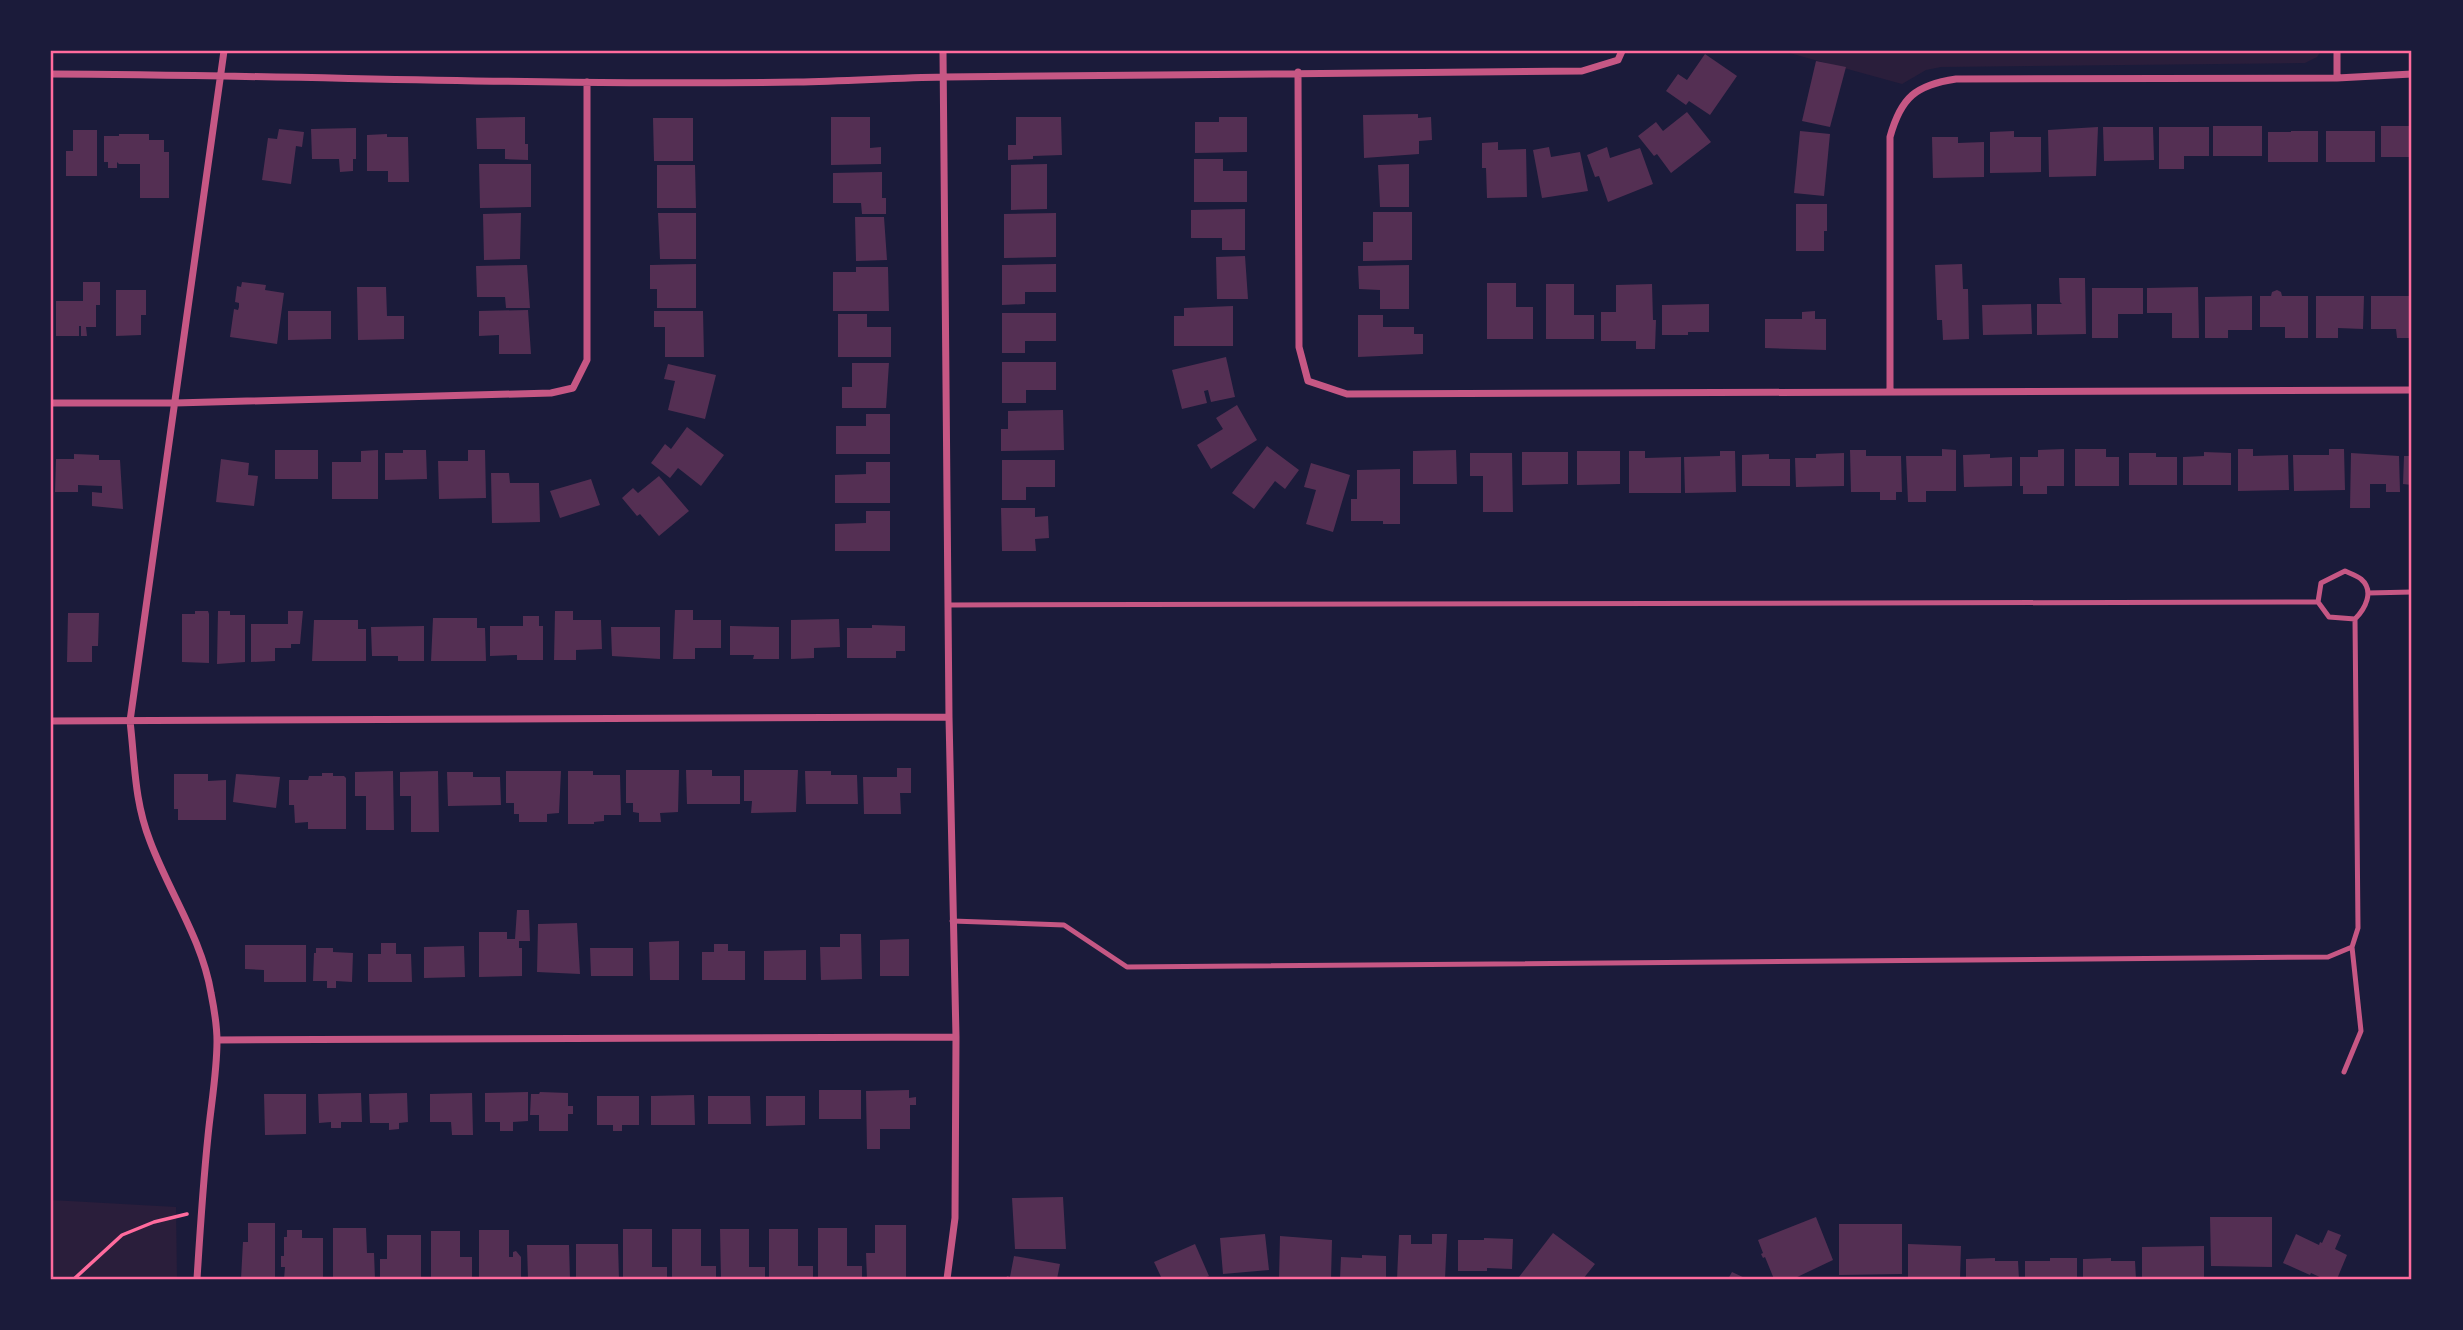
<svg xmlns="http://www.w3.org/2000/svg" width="2463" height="1330" font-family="'Libre Baskerville',serif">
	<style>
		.green { fill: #2a1e3b }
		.building { fill: #542f53 }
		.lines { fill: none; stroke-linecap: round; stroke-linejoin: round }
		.path { stroke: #ff6b9d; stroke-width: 3.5 }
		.service { stroke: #c65784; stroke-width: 5 }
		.minor { stroke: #c65784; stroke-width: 7 }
		.neatline { fill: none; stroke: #ff6b9d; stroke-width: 2.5 }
	</style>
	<rect width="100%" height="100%" fill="#1b1b3a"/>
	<!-- green -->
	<path class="green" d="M1782,51H2321L2317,57L2305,63L1941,67L1926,70L1902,84Z
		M51,1200L176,1207L177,1279H51Z"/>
	<!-- building -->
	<path class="building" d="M1705,54L1737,76L1710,115L1689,101L1686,105L1666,91L1678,74L1687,80Z
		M1816,61L1846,67L1830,127L1802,121Z
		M1687,112L1711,142L1671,173L1657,154L1654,156L1638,136L1656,122L1663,131Z
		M1418,114V118L1431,117L1432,140L1419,141V154L1364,158L1363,115Z
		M525,117V144H528V160L505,159V149H477L476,118Z
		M831,117H870V148L881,147V164L831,165Z
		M1016,117H1061L1062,155L1033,156V159L1008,160V145H1016Z
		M1219,117H1247V152L1195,153V122H1219Z
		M653,118H693V161H654Z
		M2213,126H2262V156H2213Z
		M2381,126H2412V157H2381Z
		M2098,127L2096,176L2049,177L2048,130Z
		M2103,127H2153L2154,160L2104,161Z
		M2159,127H2209V156H2184V169H2159Z
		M356,128V159H353V171L340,172L339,159H312L311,129Z
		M279,129L304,132L302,147L296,146L291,184L262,180L268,138L277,139Z
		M73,130H97V176H66V151H73Z
		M1800,131L1830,134L1824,196L1794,193Z
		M2014,131V137H2041V172L1990,173V132Z
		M2291,131H2318V162H2268V132H2291Z
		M2326,131H2375V162H2326Z
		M119,134H149V140H164V152H169V198H140V164H119L117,162V168H108V162H104V136H119Z
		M387,134V137H408L409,182H388V171H367V135Z
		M1932,137H1958V143L1984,142V177L1933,178Z
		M1498,142V150L1526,149L1527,197L1487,198L1486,168H1482V143Z
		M1549,147L1551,157L1580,152L1588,191L1542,198L1533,150Z
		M1607,147L1610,158L1640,148L1653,184L1608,202L1599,176L1595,177L1587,155Z
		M1194,159H1223V171H1247V202H1194Z
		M479,164H531V207L480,208Z
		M1047,164V209L1011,210V165Z
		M1409,164V207H1380L1378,165Z
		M657,165H695L696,208H657Z
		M882,172V198H886V214H862L861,203H833V173Z
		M1796,204H1827V231H1824V251H1796Z
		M1245,209V250H1222V238H1191V210Z
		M1373,212H1412V260L1363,261V242H1373Z
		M521,213L520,259L484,260L483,214Z
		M658,213H696V259H660Z
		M1056,213V257L1004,258V214Z
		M855,217H884L887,260L856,261Z
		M1245,256L1248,299H1217L1216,257Z
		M696,264V308H657V289H650V265Z
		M1056,264V292H1025V304L1002,305V265Z
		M1962,264L1963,289H1968L1969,339L1943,340L1942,320H1937L1935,265Z
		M527,265L530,308H506L505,297H477L476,266Z
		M1409,265V309H1380V290L1359,289L1358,266Z
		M856,267H888L889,311H833V272H856Z
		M2059,278H2085L2086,334L2037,335V304H2062L2060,302Z
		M83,282H100V305H96V327H86L87,336H81V326H79V336H56V301H83Z
		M242,282L266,285L265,290L284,293L277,344L230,337L234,309L238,310L239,307V303L235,302L237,286L241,287Z
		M1487,283H1516V307H1533V339H1487Z
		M1546,284H1574V315H1594V339H1546Z
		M1652,284L1653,320H1656L1655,349H1636V341H1601V312H1616V285Z
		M357,287H386L387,316H404V339L358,340Z
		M2198,287L2199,338H2172V313H2147V288Z
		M2092,288H2143V314H2118V338H2092Z
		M116,290H146V315H141V335L116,336Z
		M2277,290L2281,292L2282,296H2308V338H2285V327H2260V296H2271L2272,292Z
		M2252,296V330H2228V338H2205V297Z
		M2316,296H2364L2363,329L2338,328V338H2316Z
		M2371,296H2412V338H2397L2396,329H2371Z
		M1709,304V332H1688V335H1662V305Z
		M2031,304L2032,334L1983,335L1982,305Z
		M1233,306V346H1174V316H1184V308Z
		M528,310L531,354H499V335L479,336V311Z
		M288,311H331V339L288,340Z
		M654,311H703L704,357H665V327H654Z
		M1815,311V319H1826V350L1765,348V319H1802V312Z
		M1002,313H1056V341H1025V353H1002Z
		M838,314H867V327H891V357H838Z
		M1358,315H1383V327H1414V334H1423V354L1358,357Z
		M1226,357L1235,397L1211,402L1208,390L1204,391L1207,403L1182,409L1172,370Z
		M1002,362H1056V390H1026V403H1002Z
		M852,363H889L886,408H842V387H852Z
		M668,364L716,375L705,419L668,410L675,381L664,379Z
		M1237,405L1257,440L1211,469L1197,445L1223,429L1216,418Z
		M1063,410L1064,450L1001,451V429H1008V411Z
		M866,414H890V454H836V426H866Z
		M687,427L724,455L701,486L678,468L670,478L651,463L665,444L671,449Z
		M1267,446L1299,470L1285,489L1275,481L1254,509L1232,493Z
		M1942,449L1956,450V491H1926V502H1908L1906,456H1942Z
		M2064,449V486H2047V494H2023V486H2020V457H2038V450Z
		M2075,449H2106V457H2119V486H2075Z
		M2238,449H2253V456L2288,455L2289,490L2238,491Z
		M2329,449H2344L2345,490L2294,491L2293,455H2329Z
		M275,450H318V479H275Z
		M378,450V499H332V462H361V451Z
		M403,450H426L427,479L385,480V453H403Z
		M468,450H485L486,498L439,499L438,461H468Z
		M1456,450L1457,484H1413V451Z
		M1850,450H1866V456H1901L1902,492H1896V500H1880V492H1851Z
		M1577,451H1620V484L1577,485Z
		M1629,451H1645V458L1681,457V493H1629Z
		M1720,451H1735L1736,492L1685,493L1684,457L1720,456Z
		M1522,452H1568V484L1522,485Z
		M2204,452L2231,453V485H2183V457L2204,456Z
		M1470,453H1512L1513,512H1483V476H1470Z
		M1844,453V486L1796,487L1795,458H1816V454Z
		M2129,453H2156V457H2177V485H2129Z
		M2351,453L2399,456L2400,492H2386V484H2370V508H2350Z
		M74,454L99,455V460H120L123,509L92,506V492L102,493V486L78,485V492H55L56,459H74Z
		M1769,454V459H1790V486H1742V455Z
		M1990,454V458L2012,457V486L1964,487L1963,455Z
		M2404,456H2412V485L2403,484Z
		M221,459L249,463L248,475L258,476L254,506L216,502Z
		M1002,460H1055V487H1026V500H1002Z
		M866,462H890V503H835V475L866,474Z
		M1311,463L1350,475L1333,532L1306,524L1316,490L1304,487Z
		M1400,469V524H1383V521H1351V499H1357V470Z
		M491,473H509L510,483H539L540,522L492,523Z
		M659,476L689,511L659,536L640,514L637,516L622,498L633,488L638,493Z
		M591,479L600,505L560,518L550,491Z
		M1001,508H1035V517L1048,516L1049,538L1035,539L1036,551H1002Z
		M866,511H890V551H835V524L866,523Z
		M675,610H693V620H721V648H695V659H673Z
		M195,611H208L209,614V663L182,662V614H195Z
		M218,611H230V615H245V662L217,664Z
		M288,611H303L300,644H291V648H275V661L251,662V624H288Z
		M555,611H573V620H601L602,649L576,650V660H554Z
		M68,613H99L98,646H92V662H67Z
		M523,616H539V626H543V660H517V655L490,656V626H523Z
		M433,618H477V628H485L486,661H431Z
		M839,619L840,647L814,648V658L791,659V620Z
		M314,620H358V629H366V661H312Z
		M872,625L905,626V651H896V658H847V628H872Z
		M424,626V661H398V656H372L371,627Z
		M730,626L779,627V659H753L754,655H730Z
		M611,627H660V659L612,656Z
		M897,768H911V793H900L901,814H864L863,777H897Z
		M626,770H679L678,812L660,813L661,822H639V813L633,812V803H626Z
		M686,770H712V776H740V804H687Z
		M744,770H798L796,812L751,813L752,801H744Z
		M393,771L394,830H366V796H355V772Z
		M438,771L439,832H411V796H400V772Z
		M506,771H561L559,813L547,814V822H519V814H514V803H506Z
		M568,771H593V775H620L621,815H604V821L594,822V824H568Z
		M805,771H831V775H857L858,804H806Z
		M447,772H473V777H500L501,805L448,806Z
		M322,773H333V776H344L346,778V829H308V822L295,823L294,805H289V780H308L309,776H322Z
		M174,774H208V781L226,780V820H178V809H174Z
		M236,774L280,777L276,808L233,802Z
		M517,910H529L530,941H519V948H522V976L479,977V932H507V939H515Z
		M577,923L580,974L537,972L538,924Z
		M840,934H861L862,979L821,980L820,947H840Z
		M909,939V976H880V940Z
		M679,941V980H650L649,942Z
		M381,943H396V954H411L412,982H368V954H381Z
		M714,944H728V951H745V980H702V952H714Z
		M245,945H306V982H264V970L245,969Z
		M464,946L465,977L424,978V947Z
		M316,948H333V952L353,953L352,982L336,981V988H327V981H313L314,953H316Z
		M590,948H633V976H591Z
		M806,950V980H764V951Z
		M819,1090H861V1119H819Z
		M909,1090V1098L916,1097V1105H910V1129H880V1149H867L866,1091Z
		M528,1092V1121L513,1122V1131H500V1122H485V1093Z
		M540,1092L568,1093V1106H573V1114H568V1131H539V1115H530L531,1094H539Z
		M361,1093L362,1122H341V1128H331V1122L319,1123L318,1094Z
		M407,1093L408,1122L399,1123V1129L389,1130V1123H370L369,1094Z
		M472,1093L473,1135H452L451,1122H430V1094Z
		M264,1094H306V1134L265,1135Z
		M694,1095L695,1125H651V1096Z
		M597,1096H639V1125H622V1131H613V1125H597Z
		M708,1096H750L751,1124H708Z
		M766,1096H805V1125L766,1126Z
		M1063,1197L1066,1249H1015L1012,1198Z
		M1816,1217L1833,1260L1793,1279H1774L1765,1257L1763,1258L1761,1254L1763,1253L1758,1240Z
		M2210,1217H2272V1267L2211,1266Z
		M248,1223H275V1279H241L243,1242H248Z
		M1839,1224H1902V1274L1839,1275Z
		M875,1225H906V1279H867L866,1253H875Z
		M333,1228H366L367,1253H374L375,1279H333Z
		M818,1228H847V1266H862V1279H818Z
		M623,1229H652V1267H667V1279H623Z
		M672,1229H701V1266H716V1279H672Z
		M720,1229H749V1267H765V1279H721Z
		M769,1229H798V1266H813V1279H769Z
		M287,1230H302V1238H323V1279H284L285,1267H281V1256H284V1237H287Z
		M479,1230H509V1257H513V1252L516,1251L521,1257V1279H479Z
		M2328,1230L2341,1235L2335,1249L2347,1255L2337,1279H2324L2311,1273L2310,1275L2283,1263L2296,1234L2319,1245L2320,1242L2322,1243Z
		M431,1231H460V1257H472V1279H431Z
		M1553,1233L1595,1264L1583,1279H1522L1519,1277Z
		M1265,1234L1269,1270L1223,1274L1220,1238Z
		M1432,1234H1447L1445,1279H1397L1399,1235H1411V1244H1432Z
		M387,1235H421V1279H380V1259H387Z
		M1280,1236L1332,1240L1331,1279H1279Z
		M1484,1238L1513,1239L1512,1269L1487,1268V1271H1458V1240H1484Z
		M576,1244H618L619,1279H576Z
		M1195,1244L1209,1276L1202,1279H1162L1154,1262Z
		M1908,1244L1961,1246L1960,1279H1908Z
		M527,1245H569L570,1279H528Z
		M2204,1246V1279H2142V1247Z
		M1362,1255L1386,1256V1279H1340L1341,1257L1362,1258Z
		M1014,1256L1060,1264L1057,1279H1006L1007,1276L1010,1277Z
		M1995,1258V1261H2018L2019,1279H1966V1259Z
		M2050,1258H2077V1279H2025V1261H2050Z
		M2111,1258V1261H2135L2136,1279H2083V1259Z
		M1732,1272L1747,1279H1728Z"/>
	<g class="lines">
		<!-- path -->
		<path class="path" d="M74,1279L122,1235L154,1222L187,1214"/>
		<!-- service -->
		<path class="service" d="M2368,593L2412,592
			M949,605L2318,602
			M952,921L1064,925L1127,967L2328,957L2352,947L2358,928L2355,619C2365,609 2375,591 2361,579C2357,576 2349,573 2345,571L2321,583L2318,602L2329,617L2355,619
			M2344,1072L2361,1031L2352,947"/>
		<!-- minor -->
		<path class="minor" d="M943,51L949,717L956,1037L955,1218L947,1279
			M1298,72L1299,347L1308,381L1347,394L2412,390
			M51,74C299,75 548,86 797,82C846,81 895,78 943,77C1156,73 1369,71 1582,71L1618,60L1622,51
			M2337,78V51
			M1890,392V137C1901,97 1916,85 1956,79L2337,78L2412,74
			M51,403H175L551,393L573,388L587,360V82
			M51,721L949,717
			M217,1040L956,1037
			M197,1279C200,1231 203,1184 208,1136C211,1105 217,1072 217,1041C217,1026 214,1008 211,993C202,939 169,892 150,841C134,800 135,763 130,721L224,51"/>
	</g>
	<!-- border -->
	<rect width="2463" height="1330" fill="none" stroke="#1b1b3a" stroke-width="105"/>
	<rect x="52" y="52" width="2358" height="1226" class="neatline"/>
</svg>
